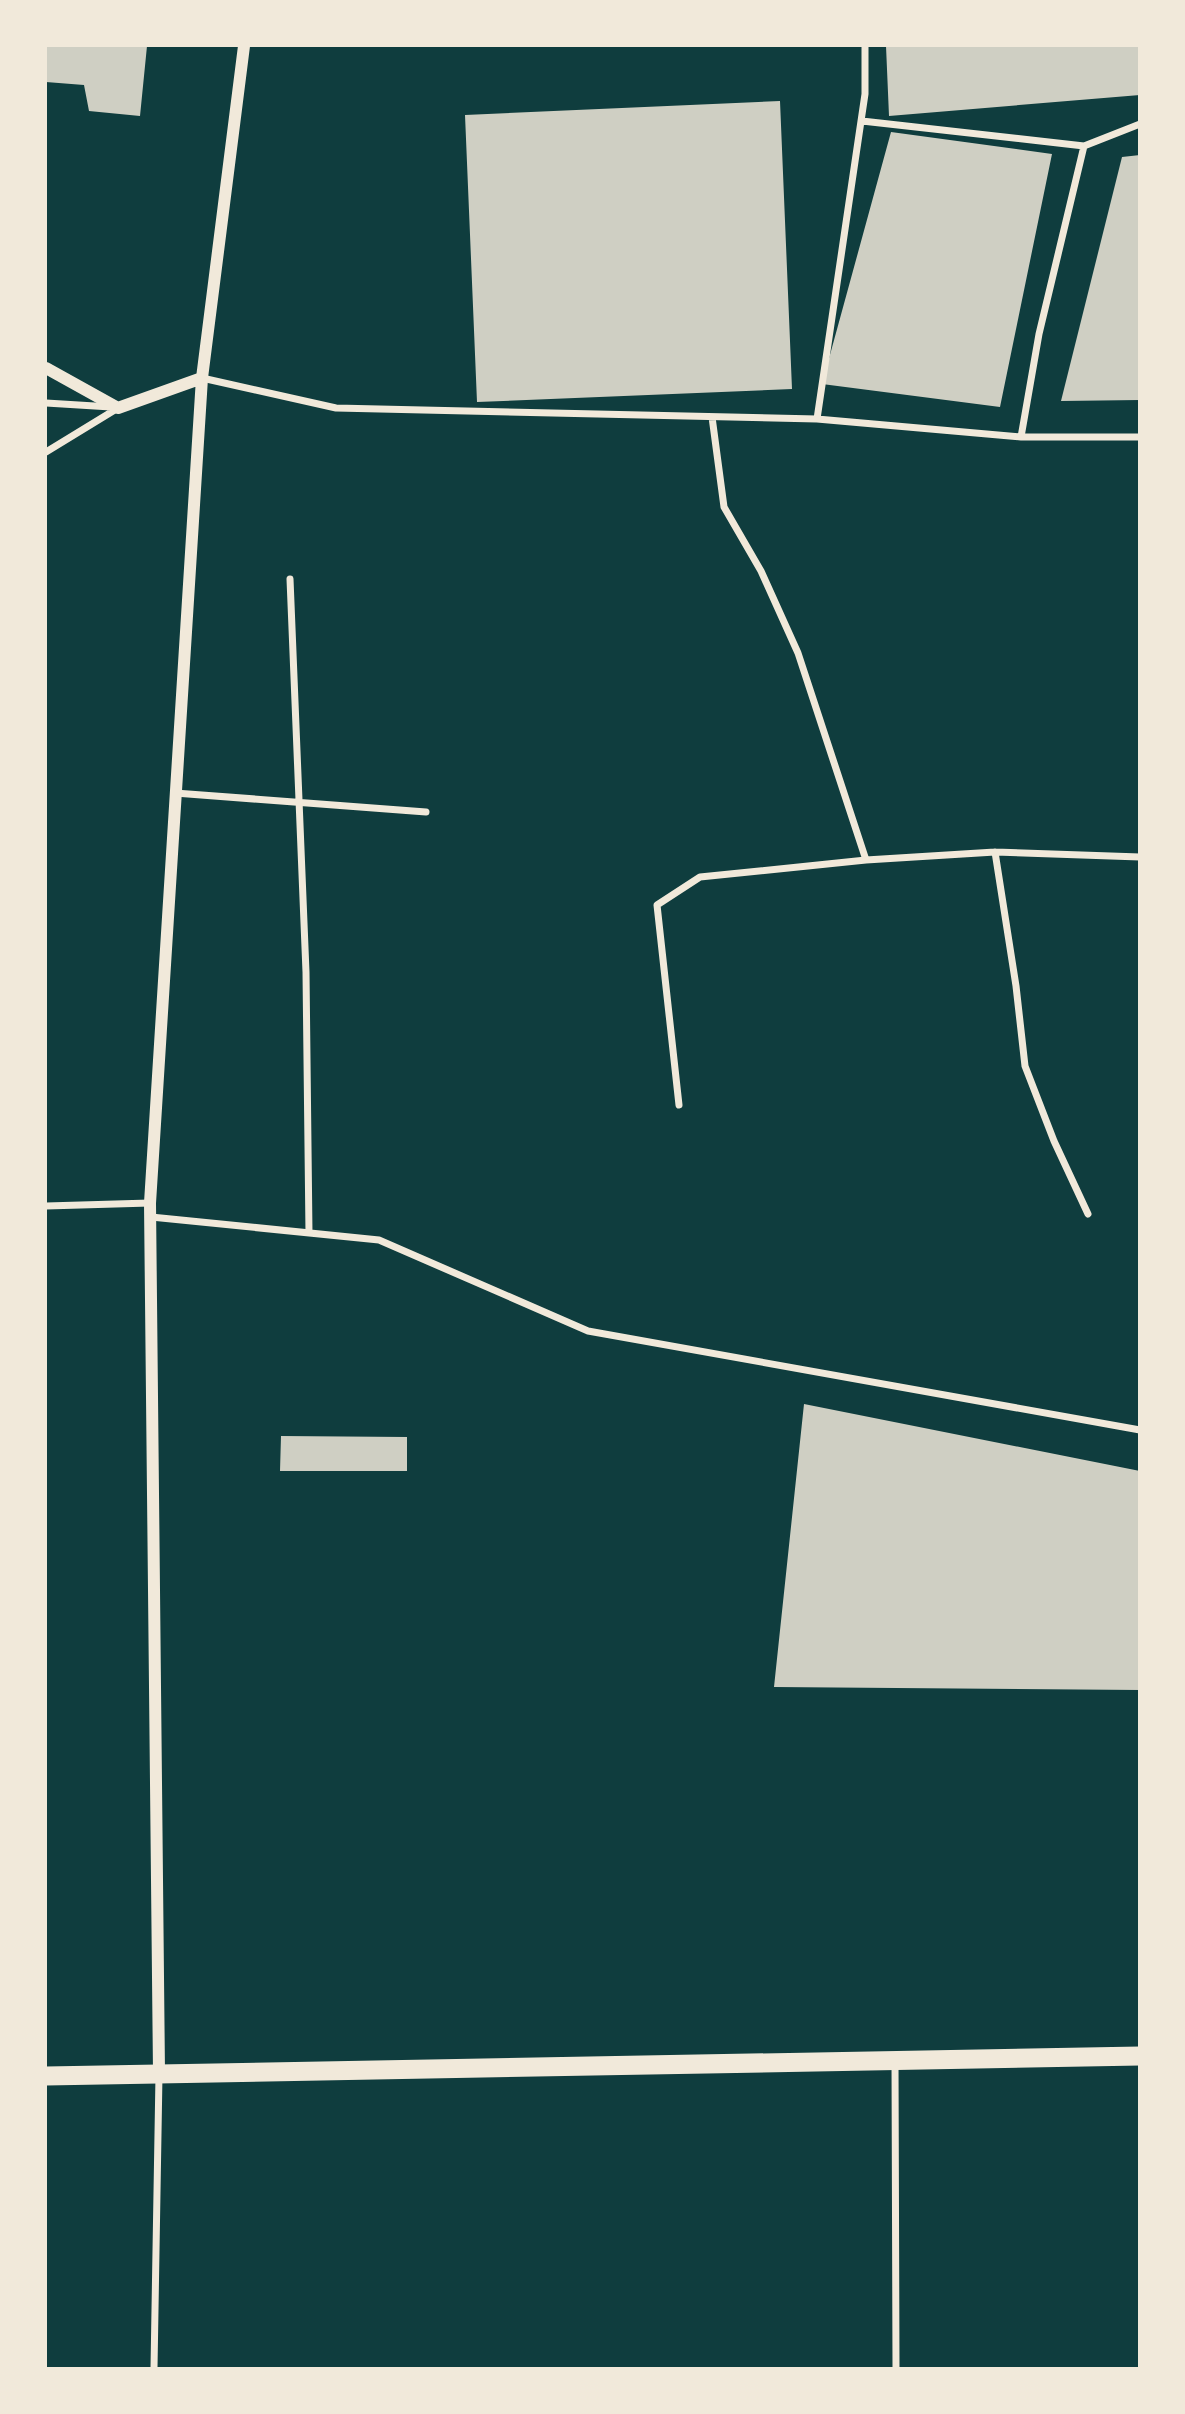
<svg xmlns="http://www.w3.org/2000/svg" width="1185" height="2414" font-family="Quicksand,sans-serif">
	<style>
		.building { fill: #cfcfc3 }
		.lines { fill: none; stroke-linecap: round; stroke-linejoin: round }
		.minor { stroke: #f1e9da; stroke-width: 7 }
		.tertiary { stroke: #f1e9da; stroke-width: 12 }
		.trunk { stroke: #f1e9da; stroke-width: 19 }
	</style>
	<rect width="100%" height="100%" fill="#0f3d3e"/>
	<!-- building -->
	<path class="building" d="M46,46H147L140,116L89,111L84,85L46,82Z
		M886,46H1140V95L889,116Z
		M780,101L792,389L477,402L465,115Z
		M891,132L1052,154L1000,407L822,384Z
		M1140,155V400L1061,401L1122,157Z
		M804,1404L1140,1471V1690L774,1687Z
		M281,1436L407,1437V1471H280Z"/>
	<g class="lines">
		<!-- minor -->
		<path class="minor" d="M862,121L1084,146
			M202,378L336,408L817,419L1021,437H1140
			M46,403L111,407
			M712,417L724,507L761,571L798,653L866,860L995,852L1140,857
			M817,419L865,94V46
			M1021,437L1039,334L1084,146L1140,124
			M46,452L118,408
			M290,579L306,972L309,1233
			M175,793L426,812
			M995,852L1016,986L1025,1066L1054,1141L1088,1214
			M679,1105L657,905L700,877L866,860
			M46,1206L150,1203
			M151,1217L379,1240L588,1331L1140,1430
			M895,2061L896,2368
			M154,2368L159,2075"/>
		<!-- tertiary -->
		<path class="tertiary" d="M46,368L118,408L202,378
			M159,2073L150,1203L202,378L244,46"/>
		<!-- trunk -->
		<path class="trunk" d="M46,2076L1140,2056"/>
	</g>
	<!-- border -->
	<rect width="1185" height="2414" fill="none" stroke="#f1e9da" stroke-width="94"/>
</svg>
